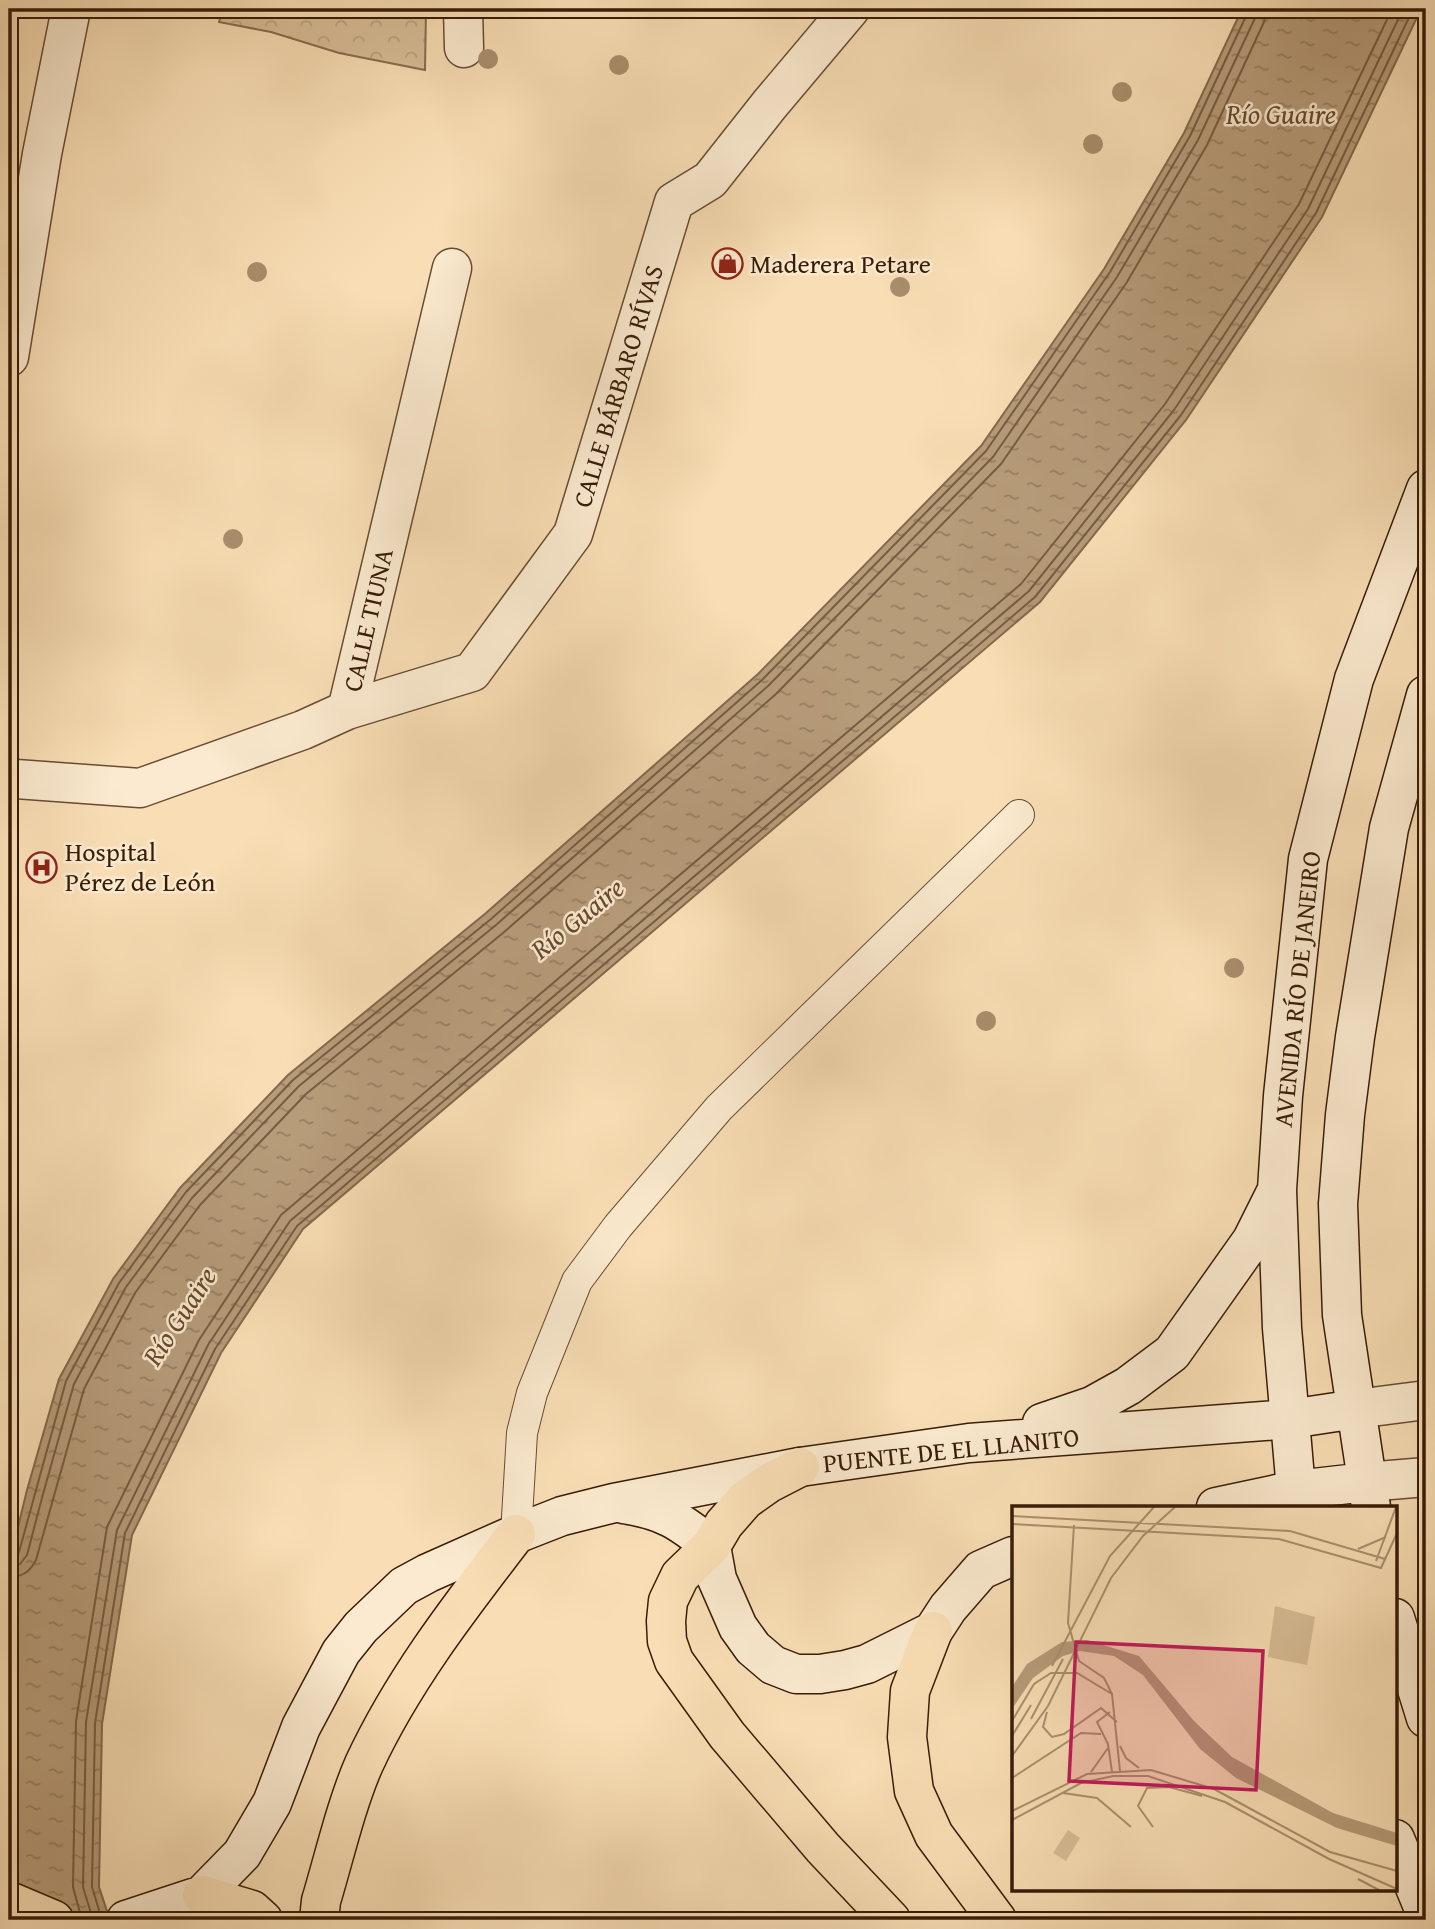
<svg xmlns="http://www.w3.org/2000/svg" width="1435" height="1929" font-family="'Gentium Book Plus',serif">
	<style>
		.park { fill: url(#park-crowns); stroke: #886c4f; stroke-width: 2 }
		.water { fill: url(#water-ripples); stroke: #84694c; stroke-width: 2 }
		.lines { fill: none; stroke-linecap: round; stroke-linejoin: round }
		.shore { stroke: #775c40; stroke-width: 2 }
		.lane-casing { stroke: #684c32; stroke-width: 32 }
		.street-casing { stroke: #684c32; stroke-width: 41 }
		.secondary-casing { stroke: #371c07; stroke-width: 41 }
		.highway-casing { stroke: #371c07; stroke-width: 41 }
		.lane { stroke: #fbeacf; stroke-width: 30 }
		.street { stroke: #fbeacf; stroke-width: 38 }
		.secondary { stroke: #fbeacf; stroke-width: 38 }
		.highway { stroke: #f9deb5; stroke-width: 38 }
		.tree { fill: #a98e6d }
		.labels { text-anchor: middle; stroke-width: 5; stroke-linejoin: round; paint-order: stroke }
		.poi-label { font-size: 26px; fill: #371c07; stroke: #fbeacf; text-anchor: start }
		.street-label { font-size: 26px; fill: #371c07; stroke: #fbeacf }
		.water-label { font-size: 28px; font-style: italic; fill: #64492f; stroke: #fbeacf }
		.inset-road { fill: none; stroke: #ab906f; stroke-width: 2 }
		.view { fill: #c2185b; fill-opacity: 0.15; stroke: #c2185b; stroke-width: 3.5 }
		.inset-edge { fill: none; stroke: #371c07; stroke-width: 3.5 }
	</style>
	<defs>
		<pattern id="park-crowns" width="20" height="18" patternUnits="userSpaceOnUse" patternTransform="scale(1.75)"><rect width="20" height="18" fill="#d8bd97"/><path d="M2 6a3 3 0 1 1 6 0M12 15a3 3 0 1 1 6 0" fill="none" stroke="#baa281"/></pattern>
		<pattern id="water-ripples" width="26" height="14" patternUnits="userSpaceOnUse" patternTransform="scale(1.75)"><rect width="26" height="14" fill="#b79c7a"/><path d="M2 4q2-2 4 0t4 0M15 11q2-2 4 0t4 0" fill="none" stroke="#967e62"/></pattern>
	</defs>
	<rect width="100%" height="100%" fill="#f9deb5"/>
	<filter id="stains"><feTurbulence type="fractalNoise" baseFrequency=".00286" numOctaves="4"/><feColorMatrix values="0 0 0 0 .2 0 0 0 0 .09 0 0 0 0 .02 0 0 0 .5 -.17"/></filter>
	<radialGradient id="worn" r=".72"><stop offset=".6" stop-color="#630" stop-opacity="0"/><stop offset="1" stop-color="#630" stop-opacity=".3"/></radialGradient>
	<!-- park -->
	<path class="park" d="M223,9H426L425,70L339,53L271,32L219,22Z"/>
	<!-- water -->
	<path class="water" d="M1242,9H1421L1322,217L1186,420L1040,602L303,1229L221,1353L132,1535L102,1724L99,1887L110,1920H9V1564L27,1490L59,1379L113,1279L180,1188L288,1075L486,913L758,674L981,446L1104,269L1184,133Z"/>
	<g class="lines">
		<!-- shore -->
		<path class="shore" d="M9,1558L15,1557L19,1552L66,1381L119,1283L186,1192L293,1080L491,919L762,680L986,451L1110,272L1190,136L1247,14V9
			M9,1567L20,1564L27,1555L43,1494L74,1384L126,1287L192,1198L299,1086L496,925L768,686L993,457L1117,277L1198,140L1255,18L1256,9
			M9,1577C22,1577 30,1572 36,1560L84,1389L135,1293L200,1205L306,1094L503,933L776,694L1001,464L1127,282L1207,145L1264,22L1267,9
			M82,1920L73,1887L76,1721L107,1527L199,1340L281,1215L1021,584L1165,404L1299,204L1392,9
			M93,1920L83,1887L86,1722L117,1530L208,1345L290,1221L1029,591L1174,410L1308,209L1403,9
			M102,1920L92,1887L95,1723L125,1533L215,1349L297,1226L1035,597L1181,415L1316,213L1413,9"/>
		<defs>
			<path id="lane" d="M516,1534L522,1433L532,1393L577,1281L618,1226L719,1108L1019,815"/>
			<path id="street" d="M463,9L464,48
				M9,357L42,154L71,9
				M347,710L452,268
				M9,777L16,779L140,788L303,730L347,710L472,672L573,534L674,202L710,180L770,104L850,9
				M1356,1409L1426,1400
				M1366,1482L1426,1477"/>
			<path id="secondary" d="M1042,1423L1092,1406L1128,1386L1172,1353L1252,1240L1275,1194
				M623,1504C664,1510 680,1521 711,1546L717,1579L738,1627L753,1648L773,1665L796,1674H820L845,1670L867,1664L933,1631L948,1608L981,1570L1013,1556
				M1216,1507L1296,1490L1366,1482
				M1300,1507L1296,1490L1282,1328L1277,1190L1283,1096L1308,859L1354,679L1426,489
				M1371,1507L1342,1315L1338,1204L1345,1115L1355,1037L1389,828L1426,695
				M1395,1618L1426,1718
				M1395,1839L1426,1914
				M126,1920L202,1895L242,1854L272,1803L301,1727L341,1652L361,1627L404,1586L428,1573L516,1534L562,1516L614,1503L800,1467L969,1443L1290,1419L1356,1409"/>
			<path id="highway" d="M800,1467L769,1483L745,1500L724,1524L711,1546L680,1576L668,1601L666,1621L667,1641L674,1661L727,1735L823,1848L891,1920
				M933,1631L910,1691L907,1737L914,1791L934,1835L997,1920
				M202,1895L252,1910L263,1920
				M9,1901L54,1920
				M319,1920L321,1901C334,1858 346,1805 364,1764C403,1680 460,1607 516,1534"/>
		</defs>
		<!-- lane casing -->
		<use href="#lane" class="lane-casing"/>
		<!-- street casing -->
		<use href="#street" class="street-casing"/>
		<!-- secondary casing -->
		<use href="#secondary" class="secondary-casing"/>
		<!-- highway casing -->
		<use href="#highway" class="highway-casing"/>
		<!-- lane -->
		<use href="#lane" class="lane"/>
		<!-- street -->
		<use href="#street" class="street"/>
		<!-- secondary -->
		<use href="#secondary" class="secondary"/>
		<!-- highway -->
		<use href="#highway" class="highway"/>
	</g>
	<!-- trees -->
	<g class="tree">
		<circle cx="488" cy="59" r="10"/>
		<circle cx="619" cy="65" r="10"/>
		<circle cx="1122" cy="92" r="10"/>
		<circle cx="1093" cy="144" r="10"/>
		<circle cx="257" cy="272" r="10"/>
		<circle cx="900" cy="287" r="10"/>
		<circle cx="233" cy="539" r="10"/>
		<circle cx="1234" cy="968" r="10"/>
		<circle cx="986" cy="1021" r="10"/>
	</g>
	<!-- icons -->
	<defs>
		<symbol id="shop-ring" viewBox="-11 -11 22 22"><circle r="9.5" fill="#fbeacf" stroke="#8f2418" stroke-width="1.5"/><path d="M-5-2.5h2.3a2.7 3.5 0 0 1 5.4 0H5L5.5 6h-11ZM-1.5-2.5h3a1.5 2.3 0 0 0-3 0Z" fill="#8f2418"/></symbol>
		<symbol id="hospital-ring" viewBox="-11 -11 22 22"><circle r="9.5" fill="#fbeacf" stroke="#8f2418" stroke-width="1.5"/><path d="M-5-5h3v3.5h4V-5h3V5h-3V1.5h-4V5h-3Z" fill="#8f2418"/></symbol>
	</defs>
	<g fill-rule="evenodd">
		<use href="#shop-ring" x="710" y="246" width="35" height="35"/>
		<use href="#hospital-ring" x="24" y="850" width="35" height="35"/>
	</g>
	<g class="labels">
		<!-- poi labels -->
		<g class="poi-label">
			<text x="750" y="273">Maderera Petare</text>
			<text x="65" y="861">Hospital<tspan x="65" dy="30">Pérez de León</tspan></text>
		</g>
		<!-- street labels -->
		<g class="street-label">
			<text transform="translate(618 386) rotate(-73)" y="9">CALLE BÁRBARO RÍVAS</text>
			<text transform="translate(368 620) rotate(-77)" y="9">CALLE TIUNA</text>
			<text transform="translate(1297 989) rotate(-84)" y="9">AVENIDA RÍO DE JANEIRO</text>
			<text transform="translate(951 1450) rotate(-6)" y="9">PUENTE DE EL LLANITO</text>
		</g>
		<!-- water labels -->
		<g class="water-label">
			<text x="1281" y="124">Río Guaire</text>
			<text transform="translate(577 918) rotate(-39)" y="10">Río Guaire</text>
			<text transform="translate(179 1316) rotate(-57)" y="10">Río Guaire</text>
		</g>
	</g>
	<!-- overview -->
	<g transform="translate(1012 1506)">
		<rect width="385" height="385" fill="#f9deb5"/>
		<path d="M263,100L303,111L295,159L256,151Z" fill="#d8bd97"/>
		<path d="M56,324L68,332L54,355L41,347Z" fill="#d8bd97"/>
		<path d="M75,134L127,150L182,215L220,251L321,307L385,327V340L325,322L224,272L188,243L131,169L102,150L68,145L51,150L21,172L0,203V181L15,158L50,136Z" fill="#b79c7a"/>
		<path class="inset-road" d="M0,10L278,25L373,53M0,18L267,33L369,62L385,27M62,19L56,117L67,155L92,172L100,188L108,265M346,43L374,31M364,55L384,1M40,160L98,50L142,1M35,206L31,221L40,231L52,228L89,202L105,216M98,206L85,216L96,238L100,266M19,213L51,153M0,215L22,178L39,167H65L100,188M0,230L19,199M108,240L114,252L127,262M0,250L36,200L99,72L131,30L163,1M79,266L96,242M0,272L69,227L89,228M51,287L85,292L119,321M0,305L75,268L139,264L202,283L318,346L385,365M0,314L69,277L101,270H136L213,296L317,353L385,383M141,321L126,300L135,282L157,281L190,290M346,373L367,384"/>
		<path class="view" d="M64,136L251,145L244,284L57,275Z"/>
		<rect width="385" height="385" class="inset-edge"/>
	</g>
	<!-- margin -->
	<rect width="1435" height="1929" fill="none" stroke="#f9deb5" stroke-width="35"/>
	<rect x="10" y="10" width="1414" height="1908" fill="none" stroke="#371c07" stroke-width="3.5"/>
	<rect x="18" y="18" width="1400" height="1894" fill="none" stroke="#371c07" stroke-width="2"/>
	<rect width="100%" height="100%" filter="url(#stains)"/>
	<rect width="100%" height="100%" fill="url(#worn)"/>
</svg>
